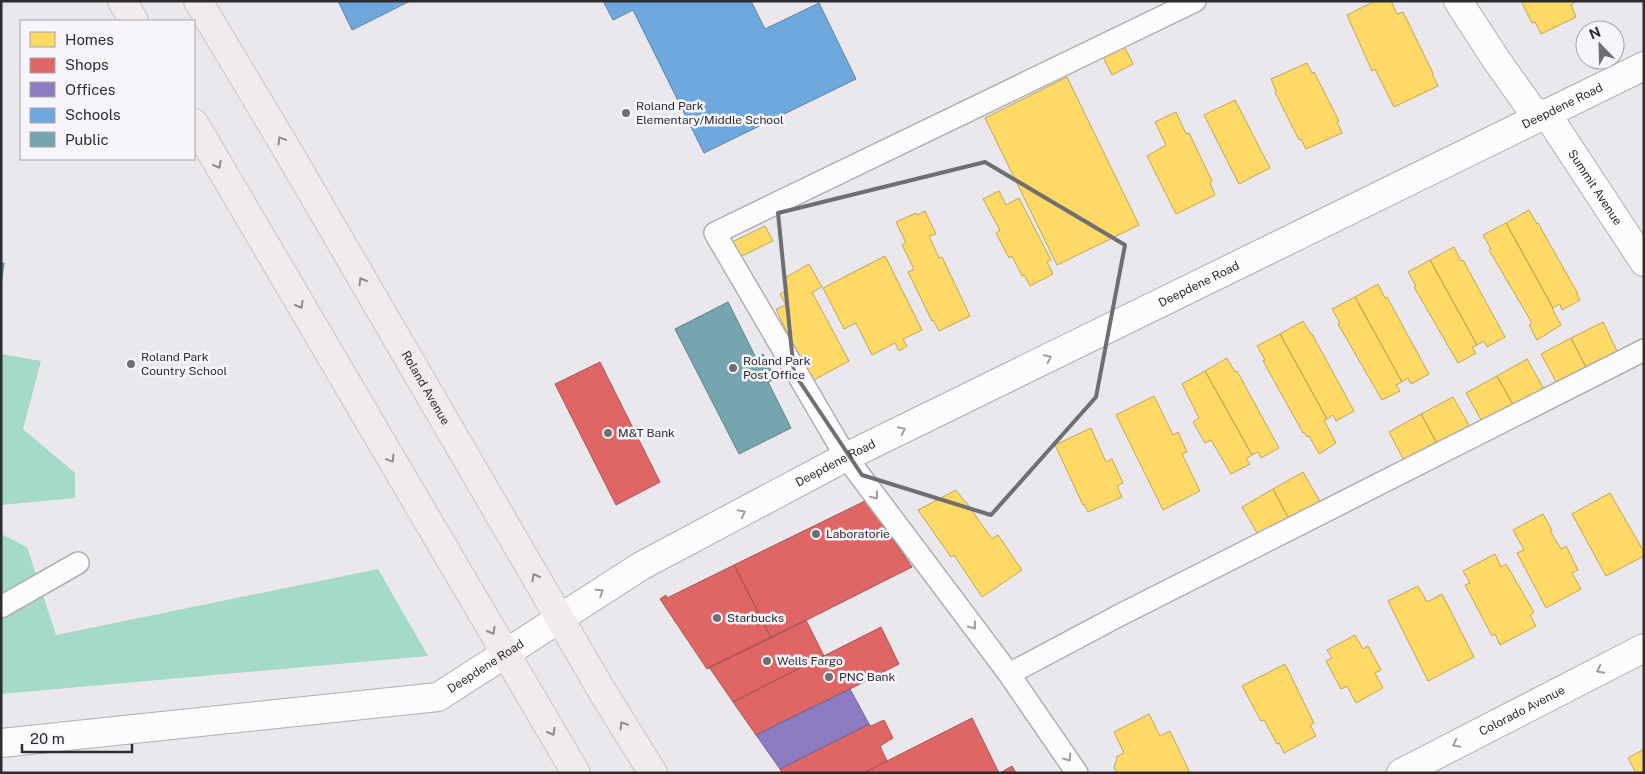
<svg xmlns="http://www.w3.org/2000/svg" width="1645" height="774" font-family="'Public Sans',sans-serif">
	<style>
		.green { fill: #a4dbc6 }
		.homes { fill: #ffd966; stroke: #c0a555 }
		.shops { fill: #e06666; stroke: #a55 }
		.offices { fill: #8e7cc3; stroke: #716496 }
		.schools { fill: #6fa8dc; stroke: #5b83a8 }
		.public { fill: #76a5af; stroke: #608188 }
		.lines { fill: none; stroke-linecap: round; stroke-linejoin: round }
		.lane-casing { stroke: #b0aeb2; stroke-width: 24 }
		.street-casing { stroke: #b0aeb2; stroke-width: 30 }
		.primary-casing { stroke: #c6c5c7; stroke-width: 30 }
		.lane { stroke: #fcfcfc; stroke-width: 21 }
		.street { stroke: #fcfcfc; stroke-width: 28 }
		.primary { stroke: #f2ebeb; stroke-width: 28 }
		.oneway { stroke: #908c8c }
		.oneway2 { stroke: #9f9e9f }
		.marked { fill: none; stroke: #6f6e71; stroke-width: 4; stroke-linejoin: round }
		.poi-dot { fill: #6f6e71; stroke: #f7f5fb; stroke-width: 2 }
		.labels { text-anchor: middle; stroke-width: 5; stroke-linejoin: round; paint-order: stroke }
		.street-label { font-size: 12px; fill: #2d2c2e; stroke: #f7f5fb }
		.poi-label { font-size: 12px; fill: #2d2c2e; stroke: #f7f5fb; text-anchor: start }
	</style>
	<rect width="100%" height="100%" fill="#eae8ed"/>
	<!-- green -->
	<path class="green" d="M1,354L41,361L23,429L75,473V498L1,505Z
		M1,534L27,547L56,635L378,569L428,656L1,694Z"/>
	<!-- homes -->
	<path class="homes" d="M1375,1H1391L1397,14L1403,12L1433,73L1432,74L1438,86L1394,107L1375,69L1372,71L1347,15Z
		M1521,1H1573L1574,3L1571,5L1576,17L1541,34L1535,22L1532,23Z
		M1124,46L1133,64L1112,75L1103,57Z
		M1307,63L1312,73L1314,72L1339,121L1337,122L1342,133L1306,149L1301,139L1299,140L1275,92L1276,91L1271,79Z
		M1067,77L1139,225L1057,265L985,118Z
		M1235,100L1270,168L1239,184L1204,115Z
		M1176,112L1186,134L1189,133L1212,181L1210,183L1215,195L1176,214L1147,156L1166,145L1155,122Z
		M999,191L1006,205L1019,198L1051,260L1047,262L1053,274L1030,286L1024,275L1022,276L1012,256L1009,258L996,233L1000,230L983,199Z
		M1529,210L1537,224L1538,223L1578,294H1577L1580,300L1562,310L1560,304L1553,308L1506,223Z
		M925,211L936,234L929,236L939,258L942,257L970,316L939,331L933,320L932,321L908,272L914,269L902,245L906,243L896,222L916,213L917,215Z
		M1506,223L1553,308H1552L1561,325L1537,340L1529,325L1532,323L1489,250L1491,249L1483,235Z
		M765,226L773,241L740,257L732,242Z
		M1454,247L1461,261L1463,260L1505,337L1487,347L1484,341L1477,345L1430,260Z
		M885,256L922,330L903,339L907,346L899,351L895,343L872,355L856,323L844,329L823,288Z
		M1430,260L1477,345L1472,347L1476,353L1458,363L1414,287L1416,286L1408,272Z
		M809,264L822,287L812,292L849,361L810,382L776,309L786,305L780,294L788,289L783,279Z
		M1378,284L1385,298L1387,297L1429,374L1411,384L1408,378L1402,382L1355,297Z
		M1355,297L1402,382L1396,385L1400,391L1382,400L1338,324L1340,323L1332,309Z
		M1303,321L1311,334H1312L1354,411L1336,421L1333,415L1327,419L1280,334Z
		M1603,322L1619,355L1588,371L1571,338Z
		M1280,334L1327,419L1324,420L1336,443L1319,454L1309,436L1307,437L1304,432L1303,433L1263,361L1265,360L1257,346Z
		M1571,338L1588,371L1559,387L1541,354Z
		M1227,358L1235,372L1237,371L1279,448L1261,458L1258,452L1252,455L1205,371Z
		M1527,359L1545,391L1515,408L1497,376Z
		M1205,371L1252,455L1246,459L1250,464L1231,474L1211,440L1205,443L1193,422L1199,418L1182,384Z
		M1497,376L1515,408L1484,425L1466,393Z
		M1154,396L1173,435L1178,432L1187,452L1182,454L1200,491L1163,510L1116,415Z
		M1453,397L1471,429L1439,447L1421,414Z
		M1421,414L1439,447L1406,464L1389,432Z
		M1091,428L1106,462L1112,459L1123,483L1117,486L1122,497L1088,512L1084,504L1083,505L1055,445Z
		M1303,472L1321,503L1290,521L1273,489Z
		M1273,489L1290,521L1260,538L1242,507Z
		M956,490L965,502H966L992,539L998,535L1022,570L982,597L954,555L951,557L918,510Z
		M1610,493L1644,552V556L1606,576L1572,514Z
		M1543,514L1552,530L1550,531L1561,549L1566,546L1578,570L1572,573L1581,589L1546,608L1517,553L1524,550L1513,530Z
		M1495,554L1501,567L1506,564L1534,612L1530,615L1536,626L1500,645L1495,634L1492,636L1465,585L1470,583L1463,571Z
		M1418,586L1427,602L1442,594L1474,657L1428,681L1388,601Z
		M1355,635L1363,649L1368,646L1381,670L1375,673L1383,688L1356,703L1347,686L1341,689L1326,661L1332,658L1327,650Z
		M1285,664L1314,723L1310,725L1316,736L1284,753L1279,743L1277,744L1264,720L1261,721L1242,686Z
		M1149,714L1160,736L1170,731L1190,773H1117L1114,767L1117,759L1116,757L1124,753L1114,732Z
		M1644,749V773H1636L1628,758Z"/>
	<!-- shops -->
	<path class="shops" d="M600,362L660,482L616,505L555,384Z
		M867,500L912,567L771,638L734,565Z
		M734,565L771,638L707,669L660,599L666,595L667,598Z
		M806,620L824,656L733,702L709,667Z
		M881,627L899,664L850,689L756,735L733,702Z
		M972,718L999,773H864L887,761Z
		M884,720L893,738L880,746L887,761L864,773H782L780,769L869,724L871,726Z
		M1012,766L1016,773H1000Z"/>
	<!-- offices -->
	<path class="offices" d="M850,689L869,724L780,769L756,735Z"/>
	<!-- schools -->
	<path class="schools" d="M338,1H410L352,30Z
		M603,1H751L765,29L819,3L856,79L704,153L633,10L613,20Z
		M1,263H4L1,285Z"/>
	<!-- public -->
	<path class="public" d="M728,302L756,358L763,354L775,379L768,382L791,428L739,454L675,329Z"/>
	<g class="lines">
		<defs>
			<path id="lane" d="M1,607L78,563
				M1009,674L1120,615L1644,350
				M1077,773L1009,674L846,457L715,233L1195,1"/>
			<g id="street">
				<path d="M1458,1L1497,61L1537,117"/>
				<path id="s1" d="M1546,113L1644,262"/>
				<path id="s2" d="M1,743L438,697L641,566L846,457L1644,66"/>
				<path id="s3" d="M1401,773L1644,648"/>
			</g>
			<g id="primary">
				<path d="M122,1L134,21"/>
				<path id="s4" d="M198,1L289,153L602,691L653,773"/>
				<path d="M194,123L576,773"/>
			</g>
		</defs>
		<!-- lane casing -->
		<use href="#lane" class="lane-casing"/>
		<!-- street casing -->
		<use href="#street" class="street-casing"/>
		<!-- primary casing -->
		<use href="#primary" class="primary-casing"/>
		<!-- lane -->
		<use href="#lane" class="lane"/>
		<!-- street -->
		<use href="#street" class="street"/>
		<!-- primary -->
		<use href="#primary" class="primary"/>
	</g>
	<!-- one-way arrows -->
	<defs><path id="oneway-chevron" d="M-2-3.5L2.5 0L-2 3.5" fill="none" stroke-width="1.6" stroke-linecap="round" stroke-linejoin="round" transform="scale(1.25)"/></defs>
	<g class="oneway">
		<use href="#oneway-chevron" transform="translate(281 140) rotate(-121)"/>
		<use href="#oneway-chevron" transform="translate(218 165) rotate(60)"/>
		<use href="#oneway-chevron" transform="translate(362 281) rotate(-120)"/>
		<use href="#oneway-chevron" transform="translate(300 305) rotate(60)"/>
		<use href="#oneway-chevron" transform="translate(391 459) rotate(59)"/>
		<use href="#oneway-chevron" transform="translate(535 577) rotate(-120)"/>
		<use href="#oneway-chevron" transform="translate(492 631) rotate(60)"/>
		<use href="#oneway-chevron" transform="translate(623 725) rotate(-122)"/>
		<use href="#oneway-chevron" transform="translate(552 732) rotate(60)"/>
	</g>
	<g class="oneway2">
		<use href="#oneway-chevron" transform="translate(1048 358) rotate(-26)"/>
		<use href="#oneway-chevron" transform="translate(902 430) rotate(-26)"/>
		<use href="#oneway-chevron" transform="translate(875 496) rotate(53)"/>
		<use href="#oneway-chevron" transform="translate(742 513) rotate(-28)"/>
		<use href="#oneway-chevron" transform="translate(600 592) rotate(-33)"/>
		<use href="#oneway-chevron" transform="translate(973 626) rotate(53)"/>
		<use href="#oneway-chevron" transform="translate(1600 670) rotate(153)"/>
		<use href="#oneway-chevron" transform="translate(1456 744) rotate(153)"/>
		<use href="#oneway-chevron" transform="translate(1068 758) rotate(55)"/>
	</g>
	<!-- marked area -->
	<path class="marked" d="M985,162L1125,245L1096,397L991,515L862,475L794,373L778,213Z"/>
	<!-- markers -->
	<g class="poi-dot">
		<circle cx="626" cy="113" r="5"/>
		<circle cx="131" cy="364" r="5"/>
		<circle cx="733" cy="368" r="5"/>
		<circle cx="608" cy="433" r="5"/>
		<circle cx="816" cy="534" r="5"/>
		<circle cx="717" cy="618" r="5"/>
		<circle cx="767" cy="661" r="5"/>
		<circle cx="829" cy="677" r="5"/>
	</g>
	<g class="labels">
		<!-- street labels -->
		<g class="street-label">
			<text dy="4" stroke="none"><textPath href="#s2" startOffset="1711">Deepdene Road</textPath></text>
			<text dy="4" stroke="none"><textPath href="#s1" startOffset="89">Summit Avenue</textPath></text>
			<text dy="4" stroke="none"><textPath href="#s2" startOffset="1306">Deepdene Road</textPath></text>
			<text dy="4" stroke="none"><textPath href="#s4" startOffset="449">Roland Avenue</textPath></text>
			<text dy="4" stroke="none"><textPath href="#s2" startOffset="901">Deepdene Road</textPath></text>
			<text dy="4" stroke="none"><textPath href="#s2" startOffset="496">Deepdene Road</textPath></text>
			<text dy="4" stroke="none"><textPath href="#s3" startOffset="136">Colorado Avenue</textPath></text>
		</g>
		<!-- poi labels -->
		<g class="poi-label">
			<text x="636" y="110">Roland Park<tspan x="636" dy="14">Elementary/Middle School</tspan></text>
			<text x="141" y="361">Roland Park<tspan x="141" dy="14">Country School</tspan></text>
			<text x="743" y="365">Roland Park<tspan x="743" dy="14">Post Office</tspan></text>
			<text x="618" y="437">M&amp;T Bank</text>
			<text x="826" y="538">Laboratorie</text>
			<text x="727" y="622">Starbucks</text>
			<text x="777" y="665">Wells Fargo</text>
			<text x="839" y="681">PNC Bank</text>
		</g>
	</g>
	<!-- border -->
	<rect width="1645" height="774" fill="none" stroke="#2d2c2e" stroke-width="5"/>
	<!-- legend -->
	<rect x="20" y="20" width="175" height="140" fill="#f7f5fb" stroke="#a6a5a9"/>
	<rect x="30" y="32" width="25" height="15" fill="#ffd966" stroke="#a6a5a9"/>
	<text x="65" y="45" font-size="15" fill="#2d2c2e">Homes</text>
	<rect x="30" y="58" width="25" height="15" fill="#e06666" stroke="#a6a5a9"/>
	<text x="65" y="70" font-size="15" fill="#2d2c2e">Shops</text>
	<rect x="30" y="82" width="25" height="15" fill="#8e7cc3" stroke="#a6a5a9"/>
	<text x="65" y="95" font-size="15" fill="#2d2c2e">Offices</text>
	<rect x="30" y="108" width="25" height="15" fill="#6fa8dc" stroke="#a6a5a9"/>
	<text x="65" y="120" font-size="15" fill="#2d2c2e">Schools</text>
	<rect x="30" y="132" width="25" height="15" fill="#76a5af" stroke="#a6a5a9"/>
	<text x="65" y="145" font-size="15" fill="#2d2c2e">Public</text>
	<!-- north arrow -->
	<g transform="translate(1600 45) rotate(337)"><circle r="24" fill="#f7f5fb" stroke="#a6a5a9"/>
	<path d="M0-4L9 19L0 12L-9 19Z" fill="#6f6e71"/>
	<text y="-8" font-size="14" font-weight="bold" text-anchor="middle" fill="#2d2c2e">N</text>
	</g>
	<!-- scale -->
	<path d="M22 744v8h110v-8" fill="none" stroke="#2d2c2e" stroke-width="2.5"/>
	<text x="30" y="744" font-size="15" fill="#2d2c2e" stroke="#f7f5fb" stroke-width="4" paint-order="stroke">20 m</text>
</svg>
